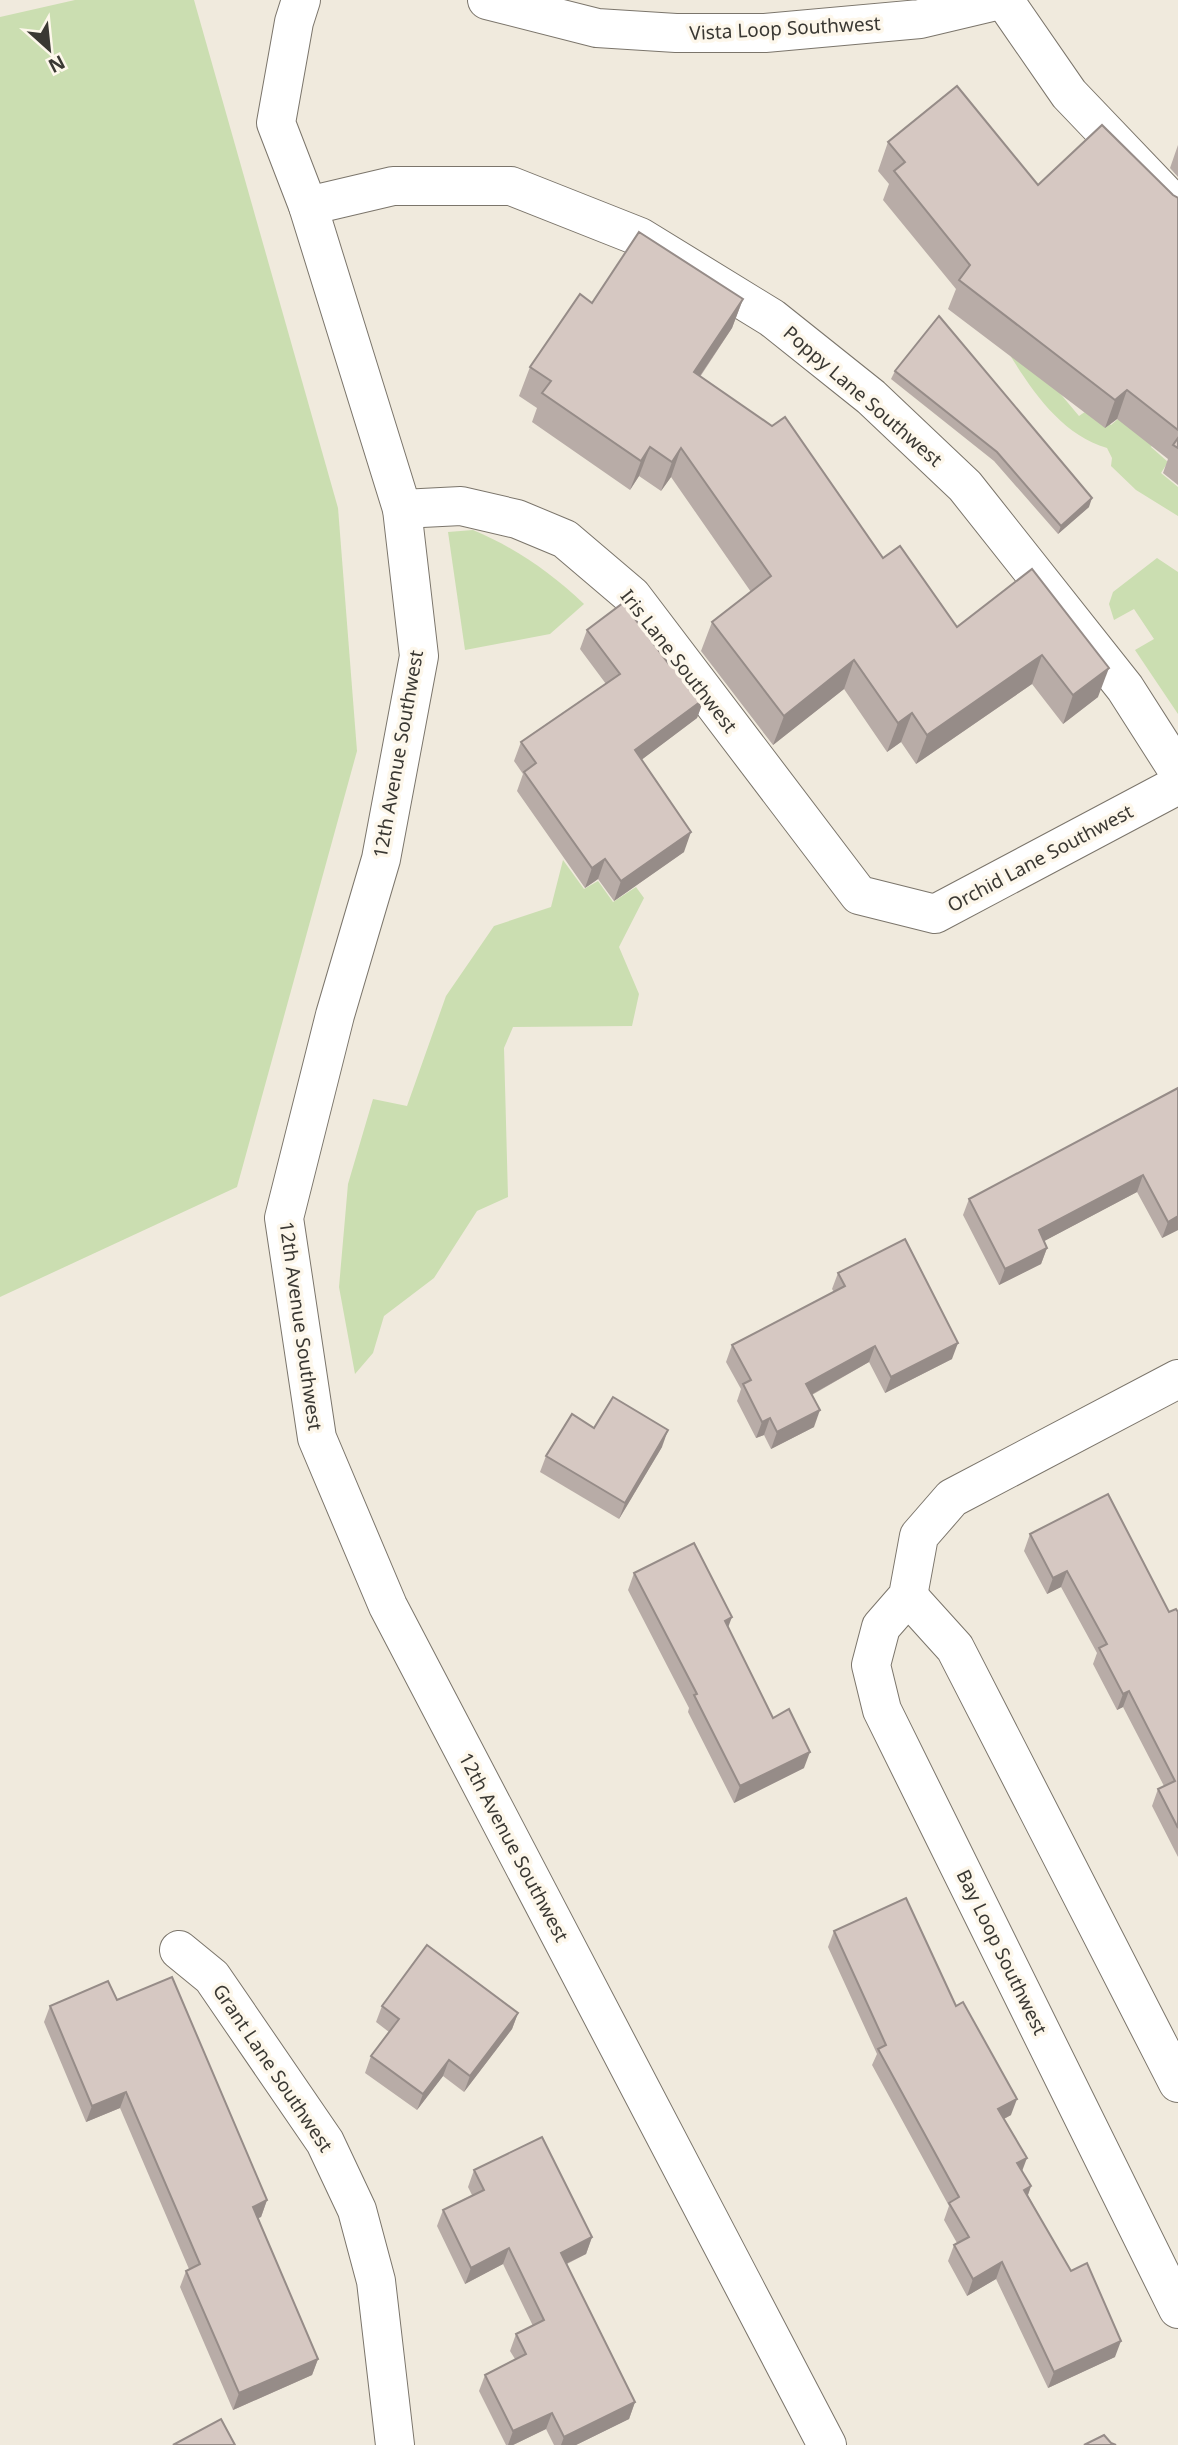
<svg xmlns="http://www.w3.org/2000/svg" width="1178" height="2445" font-family="'Noto Sans',sans-serif">
<style>
.green{fill:#cbdeb1}
.lines{fill:none;stroke-linecap:round;stroke-linejoin:round}
.street-casing{stroke:#7b756b;stroke-width:40}
.street{stroke:#fff;stroke-width:38}
.wall{fill:#b8aca7}
.shaded-wall{fill:#968c88}
.building{fill:#d6c8c2;stroke:#968c88;stroke-width:2}
.labels{text-anchor:middle;dominant-baseline:central;stroke-width:7;stroke-linejoin:round;paint-order:stroke}
.street-label{font-size:19px;fill:#3a3833;stroke:#fdf7eb}
</style>
<rect width="100%" height="100%" fill="#f0eadd"/>
<g class="green">
<path d="M 75,0 L 194,0 L 338,508 L 357,751 L 237,1187 L 0,1297 L 0,17 Z"/>
<path d="M 999,337 L 1053,385 L 1079,416 L 1092,407 L 1111,425 L 1178,368 L 1178,411 L 1151,447 L 1168,462 L 1161,473 L 1178,487 L 1178,516 L 1136,490 L 1111,466 L 1112,458 L 1107,448 C 1056,433 1025,380 999,337 Z"/>
<path d="M 473,530 C 516,548 550,572 584,604 L 550,634 L 465,650 L 448,532 Z"/>
<path d="M 1157,558 L 1178,572 L 1178,714 L 1135,650 L 1154,639 L 1134,609 L 1114,620 L 1109,604 L 1113,592 Z"/>
<path d="M 563,860 L 584,889 L 598,881 L 613,902 L 636,887 L 644,898 L 619,947 L 639,994 L 632,1026 L 513,1027 L 504,1048 L 508,1197 L 477,1211 L 434,1278 L 384,1316 L 373,1353 L 355,1374 L 339,1287 L 348,1184 L 373,1099 L 407,1106 L 446,996 L 494,926 L 551,907 Z"/>
</g>
<g class="lines">
<defs>
<g id="street">
<path d="M 301,0 L 294,22 L 276,123 L 308,206 L 402,509 L 419,656 L 381,859 L 335,1015 L 284,1218 L 317,1438 L 388,1606 L 827,2445"/>
<path d="M 487,0 L 597,28 L 676,33 L 765,33 L 920,19 L 1000,0"/>
<path d="M 1004,0 L 1069,94 L 1178,208"/>
<path d="M 308,206 L 393,186 L 511,186 L 640,237 L 772,318 L 871,397 L 965,486 L 1125,688 L 1178,771"/>
<path d="M 402,509 L 461,506 L 517,519 L 565,539 L 632,596 L 859,895 L 935,914 L 1178,785"/>
<path d="M 1178,1379 L 952,1498 L 919,1536 L 908,1596 L 881,1627 L 871,1665 L 882,1710 L 1178,2309"/>
<path d="M 908,1596 L 955,1648 L 1178,2083"/>
<path d="M 179,1950 L 212,1977 L 325,2142 L 357,2210 L 376,2281 L 395,2445"/>
</g>
</defs>
<use href="#street" class="street-casing"/>
<use href="#street" class="street"/>
</g>
<g class="wall">
<path d="M 888,142 L 1038,185 L 1173,195 L 1178,198 L 1178,485 L 1163,473 L 1168,459 L 1117,419 L 1105,428 L 948,309 L 956,289 L 883,200 L 889,184 L 878,171 Z"/>
<path d="M 1178,145 L 1178,177 L 1170,168 Z"/>
<path d="M 743,299 L 732,328 L 700,377 L 883,558 L 957,627 L 1032,569 L 1098,697 L 1063,724 L 1032,684 L 916,764 L 901,742 L 887,752 L 844,689 L 773,745 L 701,651 L 712,622 L 751,592 L 671,477 L 661,491 L 639,476 L 630,490 L 532,422 L 537,408 L 519,396 L 530,367 L 592,303 Z"/>
<path d="M 895,371 L 1089,507 L 1058,534 L 994,461 L 891,379 Z"/>
<path d="M 587,630 L 668,663 L 704,699 L 697,718 L 641,760 L 684,852 L 614,901 L 598,879 L 585,888 L 517,791 L 523,774 L 514,761 L 521,742 L 606,684 L 580,649 Z"/>
<path d="M 1178,1088 L 1178,1230 L 1162,1238 L 1137,1192 L 1044,1241 L 1047,1248 L 1041,1264 L 999,1285 L 963,1215 L 969,1199 Z"/>
<path d="M 838,1273 L 952,1359 L 885,1393 L 869,1362 L 812,1395 L 814,1427 L 771,1449 L 764,1435 L 756,1438 L 737,1401 L 741,1389 L 726,1362 L 732,1345 L 834,1292 L 832,1289 Z"/>
<path d="M 594,1428 L 662,1447 L 619,1519 L 540,1472 L 546,1456 Z"/>
<path d="M 1030,1534 L 1169,1612 L 1178,1612 L 1178,1857 L 1152,1806 L 1158,1789 L 1164,1786 L 1123,1707 L 1117,1710 L 1093,1664 L 1097,1653 L 1061,1587 L 1047,1594 L 1024,1551 Z"/>
<path d="M 634,1573 L 728,1628 L 773,1718 L 804,1768 L 734,1803 L 688,1712 L 689,1708 L 628,1590 Z"/>
<path d="M 834,1931 L 956,2006 L 1011,2115 L 1004,2119 L 1022,2171 L 1031,2186 L 1028,2195 L 1115,2357 L 1048,2388 L 996,2279 L 967,2296 L 948,2261 L 954,2245 L 957,2243 L 944,2220 L 949,2206 L 872,2065 L 877,2054 L 828,1947 Z"/>
<path d="M 117,2000 L 267,2200 L 261,2217 L 258,2218 L 318,2359 L 312,2375 L 233,2410 L 180,2287 L 186,2271 L 189,2269 L 120,2108 L 86,2122 L 44,2022 L 50,2006 Z"/>
<path d="M 382,2006 L 518,2013 L 512,2029 L 464,2092 L 443,2076 L 417,2110 L 365,2073 L 371,2056 L 389,2032 L 376,2022 Z"/>
<path d="M 474,2170 L 592,2237 L 586,2254 L 567,2264 L 635,2402 L 629,2419 L 576,2445 L 554,2445 L 546,2429 L 513,2445 L 506,2445 L 479,2391 L 485,2375 L 515,2359 L 510,2351 L 516,2334 L 533,2326 L 503,2264 L 465,2284 L 437,2226 L 443,2210 L 472,2195 L 468,2187 Z"/>
</g>
<g class="shaded-wall">
<path d="M 743,299 L 732,328 L 683,401 L 694,372 Z"/>
<path d="M 1127,390 L 1117,419 L 1105,428 L 1115,400 Z"/>
<path d="M 650,447 L 639,476 L 630,490 L 641,461 Z"/>
<path d="M 681,448 L 671,477 L 661,491 L 672,462 Z"/>
<path d="M 1092,498 L 1089,507 L 1058,534 L 1061,526 Z"/>
<path d="M 1042,655 L 1032,684 L 916,764 L 927,735 Z"/>
<path d="M 854,660 L 844,689 L 773,745 L 784,716 Z"/>
<path d="M 1109,668 L 1098,697 L 1063,724 L 1073,695 Z"/>
<path d="M 704,699 L 697,718 L 628,770 L 635,750 Z"/>
<path d="M 912,713 L 901,742 L 887,752 L 898,723 Z"/>
<path d="M 691,832 L 684,852 L 614,901 L 621,881 Z"/>
<path d="M 605,859 L 598,879 L 585,888 L 592,868 Z"/>
<path d="M 1143,1175 L 1137,1192 L 1033,1247 L 1039,1230 Z"/>
<path d="M 1178,1216 L 1178,1230 L 1162,1238 L 1168,1222 Z"/>
<path d="M 1047,1248 L 1041,1264 L 999,1285 L 1005,1269 Z"/>
<path d="M 958,1343 L 952,1359 L 885,1393 L 891,1377 Z"/>
<path d="M 875,1346 L 869,1362 L 800,1401 L 806,1384 Z"/>
<path d="M 820,1410 L 814,1427 L 771,1449 L 777,1432 Z"/>
<path d="M 770,1418 L 764,1435 L 756,1438 L 762,1422 Z"/>
<path d="M 668,1430 L 662,1447 L 619,1519 L 625,1503 Z"/>
<path d="M 1067,1571 L 1061,1587 L 1047,1594 L 1053,1578 Z"/>
<path d="M 732,1617 L 726,1633 L 725,1621 Z"/>
<path d="M 1129,1691 L 1123,1707 L 1117,1710 L 1123,1694 Z"/>
<path d="M 810,1752 L 804,1768 L 734,1803 L 740,1786 Z"/>
<path d="M 518,2013 L 512,2029 L 464,2092 L 470,2076 Z"/>
<path d="M 449,2060 L 443,2076 L 417,2110 L 423,2094 Z"/>
<path d="M 126,2092 L 120,2108 L 86,2122 L 92,2106 Z"/>
<path d="M 1017,2099 L 1011,2115 L 992,2125 L 998,2109 Z"/>
<path d="M 1027,2158 L 1021,2174 L 1017,2163 Z"/>
<path d="M 1031,2186 L 1025,2203 L 1024,2190 Z"/>
<path d="M 267,2200 L 261,2217 L 247,2223 L 253,2207 Z"/>
<path d="M 592,2237 L 586,2254 L 555,2269 L 561,2253 Z"/>
<path d="M 509,2248 L 503,2264 L 465,2284 L 471,2268 Z"/>
<path d="M 1002,2262 L 996,2279 L 967,2296 L 973,2279 Z"/>
<path d="M 1121,2341 L 1115,2357 L 1048,2388 L 1054,2372 Z"/>
<path d="M 318,2359 L 312,2375 L 233,2410 L 239,2393 Z"/>
<path d="M 635,2402 L 629,2419 L 576,2445 L 561,2445 L 564,2437 Z"/>
<path d="M 552,2413 L 546,2429 L 513,2445 L 508,2445 L 513,2431 Z"/>
</g>
<g class="building">
<path d="M 957,86 L 1038,185 L 1102,125 L 1173,195 L 1178,198 L 1178,430 L 1127,390 L 1115,400 L 959,280 L 970,265 L 894,171 L 905,162 L 888,142 Z"/>
<path d="M 639,232 L 743,299 L 694,372 L 772,426 L 785,417 L 883,558 L 900,546 L 957,627 L 1032,569 L 1109,668 L 1073,695 L 1042,655 L 927,735 L 912,713 L 898,723 L 854,660 L 784,716 L 712,622 L 771,576 L 681,448 L 672,462 L 650,447 L 641,461 L 542,393 L 551,381 L 530,367 L 580,294 L 592,303 Z"/>
<path d="M 939,316 L 1092,498 L 1061,526 L 997,452 L 895,371 Z"/>
<path d="M 1178,438 L 1178,448 L 1173,445 Z"/>
<path d="M 623,603 L 668,663 L 673,658 L 704,699 L 635,750 L 691,832 L 621,881 L 605,859 L 592,868 L 524,772 L 536,763 L 521,742 L 620,674 L 587,630 Z"/>
<path d="M 1178,1088 L 1178,1216 L 1168,1222 L 1143,1175 L 1039,1230 L 1047,1248 L 1005,1269 L 969,1199 Z"/>
<path d="M 905,1239 L 958,1343 L 891,1377 L 875,1346 L 806,1384 L 820,1410 L 777,1432 L 770,1418 L 762,1422 L 743,1384 L 751,1380 L 732,1345 L 845,1286 L 838,1273 Z"/>
<path d="M 613,1397 L 668,1430 L 625,1503 L 546,1456 L 572,1414 L 594,1428 Z"/>
<path d="M 1108,1494 L 1169,1612 L 1176,1609 L 1178,1612 L 1178,1828 L 1158,1789 L 1175,1781 L 1129,1691 L 1123,1694 L 1099,1648 L 1107,1644 L 1067,1571 L 1053,1578 L 1030,1534 Z"/>
<path d="M 694,1543 L 732,1617 L 725,1621 L 773,1718 L 789,1709 L 810,1752 L 740,1786 L 694,1695 L 697,1694 L 634,1573 Z"/>
<path d="M 906,1898 L 956,2006 L 963,2002 L 1017,2099 L 998,2109 L 1027,2158 L 1017,2163 L 1031,2186 L 1024,2190 L 1071,2271 L 1087,2263 L 1121,2341 L 1054,2372 L 1002,2262 L 973,2279 L 954,2245 L 969,2237 L 949,2203 L 959,2197 L 878,2049 L 886,2045 L 834,1931 Z"/>
<path d="M 427,1945 L 518,2013 L 470,2076 L 449,2060 L 423,2094 L 371,2056 L 399,2019 L 382,2006 Z"/>
<path d="M 172,1977 L 267,2200 L 253,2207 L 318,2359 L 239,2393 L 186,2271 L 200,2264 L 126,2092 L 92,2106 L 50,2006 L 108,1981 L 117,2000 Z"/>
<path d="M 542,2137 L 592,2237 L 561,2253 L 635,2402 L 564,2437 L 552,2413 L 513,2431 L 485,2375 L 526,2354 L 516,2334 L 544,2320 L 509,2248 L 471,2268 L 443,2210 L 484,2190 L 474,2170 Z"/>
<path d="M 221,2419 L 235,2445 L 173,2445 Z"/>
<path d="M 1104,2435 L 1111,2443 L 1116,2445 L 1084,2445 Z"/>
</g>
<g class="labels">
<g class="street-label">
<text transform="translate(785 28) rotate(-3)">Vista Loop Southwest</text>
<text transform="translate(863 396) rotate(41)">Poppy Lane Southwest</text>
<text transform="translate(679 661) rotate(52)">Iris Lane Southwest</text>
<text transform="translate(398 754) rotate(-80)">12th Avenue Southwest</text>
<text transform="translate(1040 858) rotate(-28)">Orchid Lane Southwest</text>
<text transform="translate(301 1326) rotate(82)">12th Avenue Southwest</text>
<text transform="translate(514 1847) rotate(62)">12th Avenue Southwest</text>
<text transform="translate(1002 1952) rotate(64)">Bay Loop Southwest</text>
<text transform="translate(273 2068) rotate(56)">Grant Lane Southwest</text>
</g>
</g>
<g transform="translate(49 49) rotate(153)" stroke="#fdf7eb" stroke-width="5" paint-order="stroke">
<path d="M0-5L12 26L0 18L-12 26Z" fill="#3a3833"/>
<text y="-10" font-size="19" font-weight="bold" text-anchor="middle" fill="#3a3833">N</text>
</g>
</svg>
